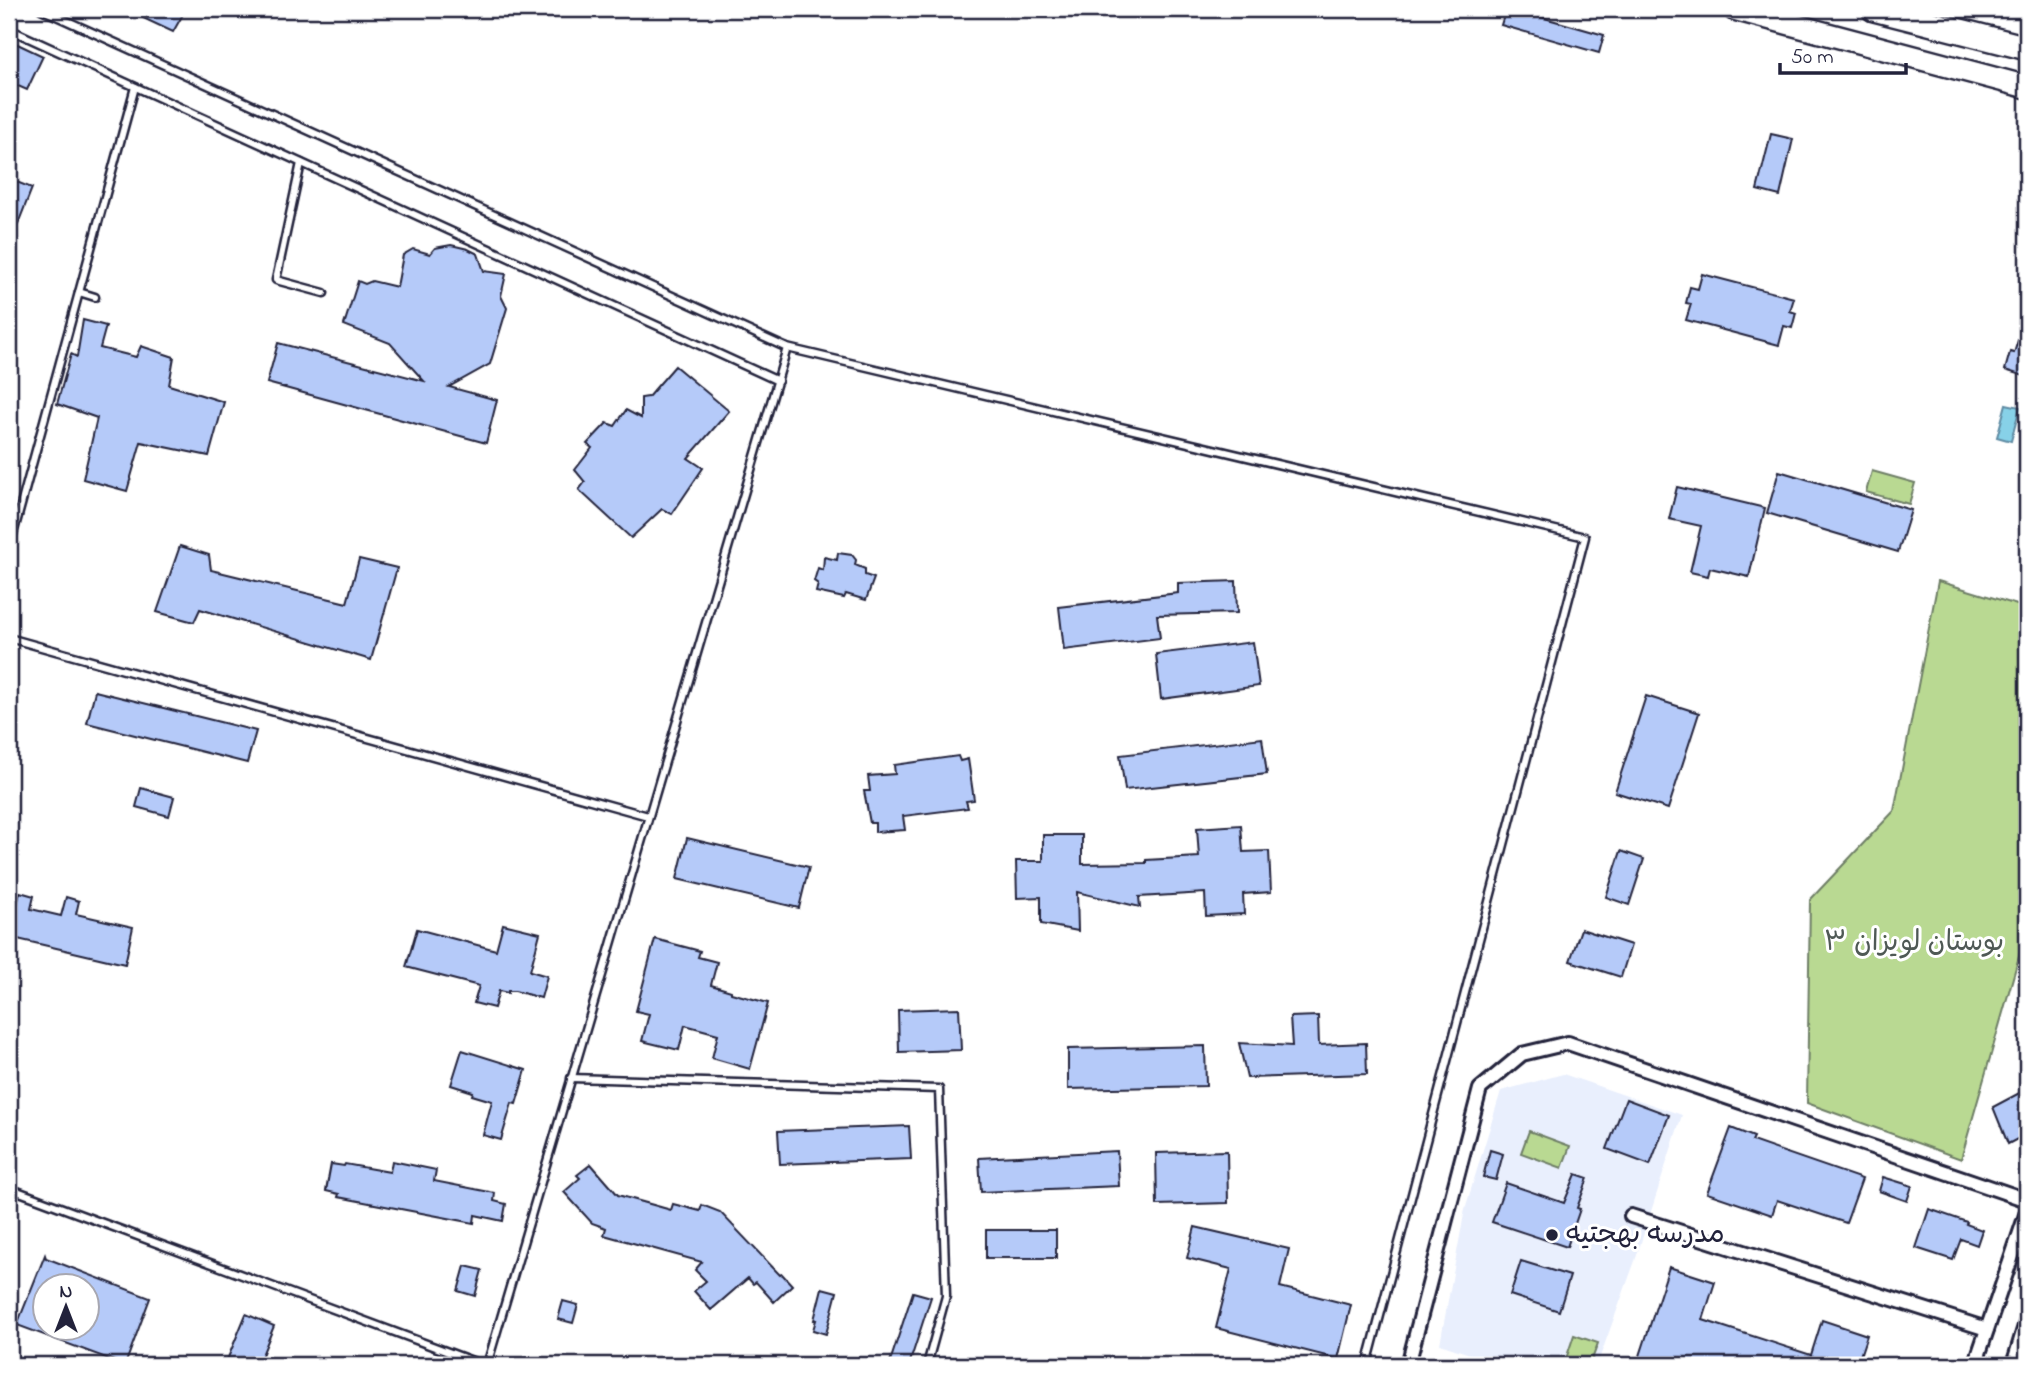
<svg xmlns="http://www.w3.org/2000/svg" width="2036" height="1374" font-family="'Indie Flower','Playpen Sans Arabic',sans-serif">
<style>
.built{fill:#e9effd}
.green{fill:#b9d992;stroke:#6e7e66;stroke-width:2}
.water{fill:#87d1e8;stroke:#5f8ba3;stroke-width:2}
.building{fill:#b5caf9;stroke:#22223b;stroke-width:2;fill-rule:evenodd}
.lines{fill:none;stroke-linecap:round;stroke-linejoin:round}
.lane-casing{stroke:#22223b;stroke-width:11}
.street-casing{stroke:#22223b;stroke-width:18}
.primary-casing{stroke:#22223b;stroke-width:26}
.highway-casing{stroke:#22223b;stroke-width:28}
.lane{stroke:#fff;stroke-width:6}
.street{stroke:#fff;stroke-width:12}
.primary{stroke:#fff;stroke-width:21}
.highway{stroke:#fff;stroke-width:23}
.poi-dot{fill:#22223b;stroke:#fff;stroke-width:2.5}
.labels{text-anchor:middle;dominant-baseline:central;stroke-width:6;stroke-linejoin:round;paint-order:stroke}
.park-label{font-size:28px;fill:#4f5955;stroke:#fff}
.poi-label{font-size:28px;fill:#22223b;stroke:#fff;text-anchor:start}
</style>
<rect width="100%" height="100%" fill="#fff"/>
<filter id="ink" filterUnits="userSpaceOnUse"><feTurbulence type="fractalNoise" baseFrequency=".0143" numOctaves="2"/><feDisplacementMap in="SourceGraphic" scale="14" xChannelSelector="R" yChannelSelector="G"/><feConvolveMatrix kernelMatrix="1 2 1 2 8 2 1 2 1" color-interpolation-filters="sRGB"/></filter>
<g filter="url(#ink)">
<path class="built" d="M 1563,1074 L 1682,1115 L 1635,1261 L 1597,1365 L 1502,1365 L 1440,1344 L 1465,1209 L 1501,1091 Z"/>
<g class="green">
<path d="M 1872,471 L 1915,483 L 1909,504 L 1866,492 Z"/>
<path d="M 1938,581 L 2027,608 L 2027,946 L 2022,946 L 1961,1159 L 1807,1103 L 1810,900 L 1894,811 Z"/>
<path d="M 1529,1131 L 1570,1146 L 1562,1168 L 1521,1153 Z"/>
<path d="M 1574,1335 L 1598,1343 L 1590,1365 L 1564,1365 Z"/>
</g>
<path class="water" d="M 2006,404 L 2020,407 L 2011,441 L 1997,437 Z"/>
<g class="building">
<path d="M 124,9 L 186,9 L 173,32 Z"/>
<path d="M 1506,9 L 1513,9 L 1604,35 L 1599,53 L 1501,25 Z"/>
<path d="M 9,40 L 43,56 L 27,90 L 9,82 Z"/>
<path d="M 1771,134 L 1793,139 L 1780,196 L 1757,190 Z"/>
<path d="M 9,179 L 32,188 L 10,244 L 9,244 Z"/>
<path d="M 451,245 L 468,249 L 478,254 L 484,271 L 506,274 L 501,296 L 507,308 L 490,364 L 449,387 L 497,400 L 486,443 L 267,383 L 278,343 L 424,381 L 390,343 L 344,325 L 358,281 L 365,284 L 372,281 L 397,287 L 403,255 L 413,249 L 430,254 L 435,248 Z"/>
<path d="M 1702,274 L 1794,298 L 1790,311 L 1796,313 L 1792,328 L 1784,326 L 1779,345 L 1686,320 L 1691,304 L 1686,303 L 1690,287 L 1698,289 Z"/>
<path d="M 83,320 L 106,326 L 100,348 L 136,357 L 141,346 L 174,357 L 169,385 L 224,402 L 209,456 L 141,442 L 127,491 L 83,479 L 97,418 L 57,404 L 71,354 L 77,357 Z"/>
<path d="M 2024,321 L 2027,321 L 2027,377 L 2005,370 L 2010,352 L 2014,353 Z"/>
<path d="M 675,366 L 729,411 L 688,458 L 703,468 L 672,514 L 662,509 L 631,538 L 579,490 L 585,482 L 575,470 L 592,448 L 587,444 L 607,423 L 615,426 L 626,410 L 641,418 L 641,398 L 648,397 Z"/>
<path d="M 1779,471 L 1911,510 L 1898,552 L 1767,513 Z"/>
<path d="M 1677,487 L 1765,508 L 1749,577 L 1710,568 L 1708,576 L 1690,572 L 1701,526 L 1669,519 Z"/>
<path d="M 180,546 L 209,555 L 211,570 L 347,603 L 359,559 L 397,568 L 371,660 L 200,609 L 194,622 L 157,612 Z"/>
<path d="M 838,553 L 852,555 L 856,560 L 855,565 L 865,569 L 865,575 L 874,578 L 866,600 L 846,594 L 844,598 L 816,592 L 818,584 L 814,581 L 818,568 L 823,570 L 824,557 L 837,560 Z"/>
<path d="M 1236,581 L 1237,613 L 1157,615 L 1160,638 L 1064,650 L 1059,607 L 1178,593 L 1178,583 Z"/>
<path d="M 1253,642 L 1259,686 L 1161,699 L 1156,654 Z"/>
<path d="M 95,691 L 256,731 L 247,763 L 87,723 Z"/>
<path d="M 1646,696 L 1699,713 L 1668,809 L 1615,792 Z"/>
<path d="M 1262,738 L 1267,774 L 1125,790 L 1120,755 Z"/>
<path d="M 958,756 L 960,761 L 968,759 L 974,800 L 966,801 L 968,808 L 903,816 L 905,830 L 875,832 L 875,823 L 870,823 L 864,791 L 870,791 L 868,776 L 895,774 L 894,765 Z"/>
<path d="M 141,788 L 174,797 L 169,816 L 136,807 Z"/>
<path d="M 1241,825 L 1243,852 L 1269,851 L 1271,892 L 1243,894 L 1244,914 L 1206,916 L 1205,893 L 1139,897 L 1140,907 L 1077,892 L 1078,931 L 1041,924 L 1041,897 L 1017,898 L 1016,861 L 1043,861 L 1043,835 L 1082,835 L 1082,864 L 1146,863 L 1146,860 L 1199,857 L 1197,828 Z"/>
<path d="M 687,838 L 809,867 L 799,908 L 677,879 Z"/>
<path d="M 1621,851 L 1644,859 L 1629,905 L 1606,897 Z"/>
<path d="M 20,892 L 34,896 L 31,909 L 61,916 L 66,897 L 79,901 L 76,914 L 133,927 L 125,964 L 9,937 L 9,903 L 17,905 Z"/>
<path d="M 503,924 L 540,933 L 530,971 L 547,976 L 541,998 L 515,991 L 508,991 L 508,993 L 499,991 L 494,1008 L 474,1003 L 479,986 L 406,967 L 417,929 L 496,950 Z"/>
<path d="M 1581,929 L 1631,945 L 1621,977 L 1570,961 Z"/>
<path d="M 655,939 L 700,951 L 698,957 L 717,962 L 711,985 L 731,991 L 731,993 L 768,1003 L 750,1069 L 712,1058 L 718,1034 L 685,1025 L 679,1050 L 642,1041 L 649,1014 L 636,1011 Z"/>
<path d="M 959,1008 L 961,1050 L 899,1052 L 898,1010 Z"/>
<path d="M 1318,1016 L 1319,1045 L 1366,1043 L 1367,1074 L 1247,1078 L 1239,1043 L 1292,1046 L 1290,1017 Z"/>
<path d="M 1205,1046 L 1206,1086 L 1068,1089 L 1068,1049 Z"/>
<path d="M 462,1050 L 526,1070 L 516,1104 L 512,1103 L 501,1140 L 483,1135 L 492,1101 L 472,1095 L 473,1092 L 451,1085 Z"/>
<path d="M 2027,1089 L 2027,1134 L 2008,1144 L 1993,1107 Z"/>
<path d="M 1626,1099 L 1669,1115 L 1650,1165 L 1607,1149 Z"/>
<path d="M 909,1126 L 911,1159 L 780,1164 L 778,1131 Z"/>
<path d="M 1731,1128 L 1754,1137 L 1752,1141 L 1862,1179 L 1846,1223 L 1777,1200 L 1772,1215 L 1707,1193 Z"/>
<path d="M 1490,1150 L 1503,1154 L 1496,1180 L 1483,1177 Z"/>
<path d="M 1117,1151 L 1119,1186 L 981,1192 L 979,1158 Z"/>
<path d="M 1227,1151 L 1228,1203 L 1157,1205 L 1156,1153 Z"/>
<path d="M 392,1161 L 436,1170 L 434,1181 L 495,1193 L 494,1201 L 506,1204 L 503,1221 L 475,1215 L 474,1223 L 338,1197 L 339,1194 L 326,1191 L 331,1164 L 344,1166 L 345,1164 L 390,1172 Z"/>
<path d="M 591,1164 L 618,1195 L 671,1210 L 673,1204 L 700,1211 L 702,1205 L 720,1212 L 780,1275 L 782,1274 L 792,1285 L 774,1302 L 756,1282 L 753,1284 L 748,1278 L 711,1310 L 694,1291 L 706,1281 L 695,1270 L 702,1262 L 604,1235 L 606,1228 L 592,1223 L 564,1192 L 580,1178 L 577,1175 Z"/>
<path d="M 1576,1174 L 1588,1178 L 1577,1208 L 1580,1209 L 1567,1247 L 1492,1222 L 1506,1183 L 1564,1203 Z"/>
<path d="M 1883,1177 L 1912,1186 L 1907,1201 L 1879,1191 Z"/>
<path d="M 1929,1209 L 1967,1222 L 1966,1224 L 1982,1230 L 1977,1245 L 1961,1239 L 1953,1260 L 1916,1248 Z"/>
<path d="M 1195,1227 L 1289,1249 L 1280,1287 L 1351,1305 L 1338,1359 L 1216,1328 L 1231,1269 L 1187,1258 Z"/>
<rect x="986" y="1230" width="70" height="28"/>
<path d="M 45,1255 L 46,1258 L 150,1298 L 125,1365 L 17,1325 ZM 46,1286 L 88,1286 L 88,1328 L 46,1328 Z"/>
<path d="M 1521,1261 L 1570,1276 L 1559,1311 L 1510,1295 Z"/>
<path d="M 465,1266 L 482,1270 L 475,1296 L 458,1291 Z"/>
<path d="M 1669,1267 L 1715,1282 L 1703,1320 L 1811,1355 L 1822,1320 L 1867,1335 L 1857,1365 L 1649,1365 L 1638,1362 Z"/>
<path d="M 822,1288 L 837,1292 L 826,1334 L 813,1330 L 816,1320 L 814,1320 Z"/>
<path d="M 913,1292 L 931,1297 L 909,1365 L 889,1365 Z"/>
<path d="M 563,1301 L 578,1305 L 573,1323 L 558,1319 Z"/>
<path d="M 246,1314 L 274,1326 L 258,1365 L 225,1365 Z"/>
</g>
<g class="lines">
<defs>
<g id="lane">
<path d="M 41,9 L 787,348 L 1585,537 L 1367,1365"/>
<path d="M 9,29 L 778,381"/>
<path d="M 301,163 L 276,280 L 324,293"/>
<path d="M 79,292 L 95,297"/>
<path d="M 9,549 L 135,87"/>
<path d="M 9,638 L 648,816"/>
<path d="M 571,1078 L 939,1089 L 946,1296 L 927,1365"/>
<path d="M 9,1188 L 483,1365"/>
<path d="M 487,1365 L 787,348"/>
</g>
<g id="street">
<path d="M 1631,1216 L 1987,1329"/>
<path d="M 1408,1365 L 1480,1089 L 1522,1054 L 1568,1043 L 2027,1200"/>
<path d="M 1975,1365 L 2027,1212"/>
<path d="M 2013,1365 L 2027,1319"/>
</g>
<path id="primary" d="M 1734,9 L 2027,87"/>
<path id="highway" d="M 1874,9 L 2027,48"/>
</defs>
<use href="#lane" class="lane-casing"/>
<use href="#street" class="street-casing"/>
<use href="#primary" class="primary-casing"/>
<use href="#highway" class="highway-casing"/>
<use href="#lane" class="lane"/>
<use href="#street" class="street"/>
<use href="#primary" class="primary"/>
<use href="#highway" class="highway"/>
</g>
</g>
<circle class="poi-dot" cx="1552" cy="1235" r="7"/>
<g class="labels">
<g class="park-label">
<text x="1914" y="943">بوستان لویزان ۳</text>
</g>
<g class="poi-label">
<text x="1566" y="1235">مدرسه بهجتیه</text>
</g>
</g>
<rect width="2036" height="1374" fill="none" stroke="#fff" stroke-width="35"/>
<rect x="18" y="18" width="2001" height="1339" fill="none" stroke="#22223b" stroke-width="2.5" filter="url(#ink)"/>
<g transform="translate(66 1307)"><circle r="33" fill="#ffffff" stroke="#a7a7b1" stroke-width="2"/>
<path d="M0-5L12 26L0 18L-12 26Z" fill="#22223b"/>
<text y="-10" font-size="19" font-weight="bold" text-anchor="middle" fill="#22223b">N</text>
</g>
<path d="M1780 63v10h126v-10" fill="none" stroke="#22223b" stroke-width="3.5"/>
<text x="1791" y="63" font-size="21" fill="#22223b" stroke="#ffffff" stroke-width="5" paint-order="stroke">50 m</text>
</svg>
